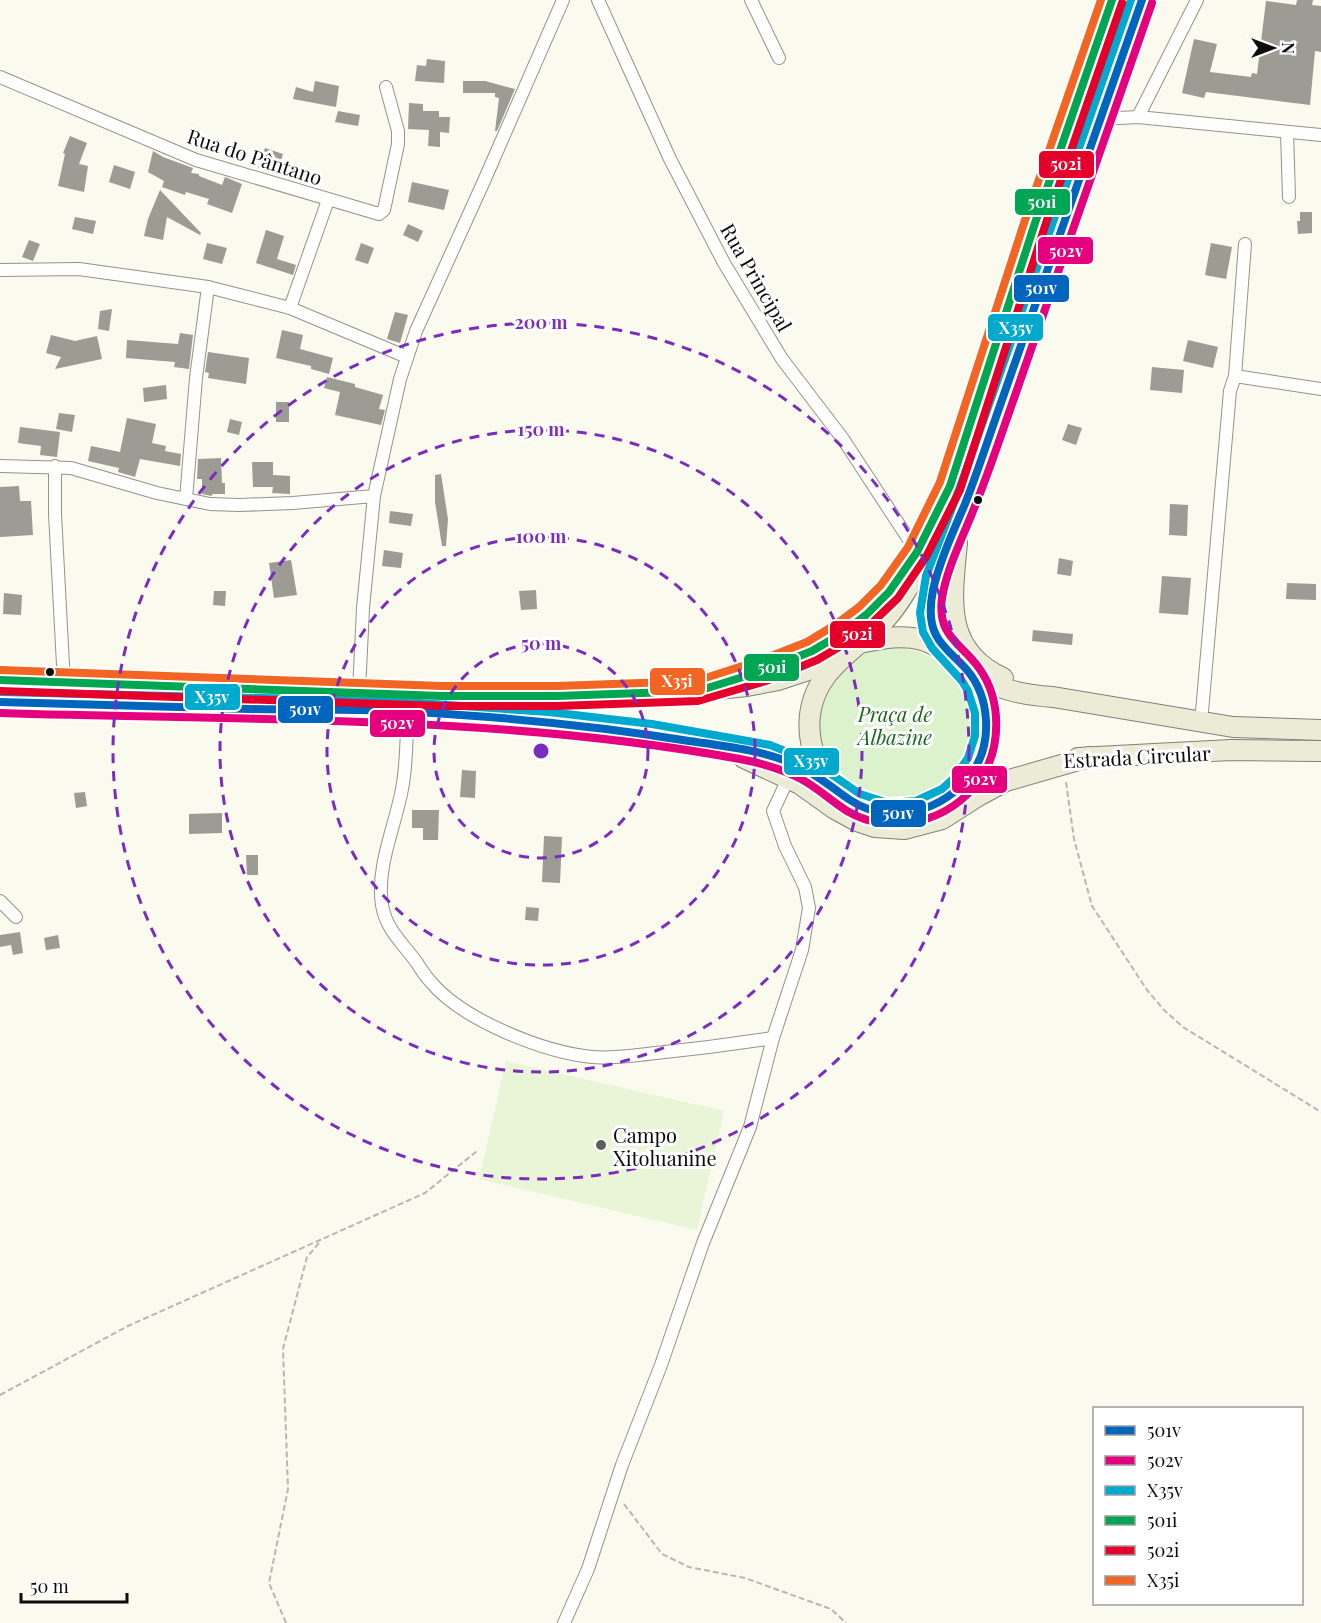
<svg xmlns="http://www.w3.org/2000/svg" width="1321" height="1623" font-family="'Playfair Display',serif">
<style>
.green{fill:#dcf2cc}
.pitch{fill:#e8f6d7}
.building{fill:#9c9b94}
.lines{fill:none;stroke-linecap:round;stroke-linejoin:round}
.street-casing{stroke:#93938d;stroke-width:14}
.primary-casing{stroke:#80807a;stroke-width:22}
.path{stroke:#b7b7b5;stroke-width:2;stroke-dasharray:6 3;stroke-linecap:butt}
.street{stroke:#fefefc;stroke-width:12}
.primary{stroke:#ecebd6;stroke-width:20}
.bus-1-casing{stroke:#fff;stroke-width:12}
.bus-2-casing{stroke:#fff;stroke-width:12}
.bus-3-casing{stroke:#fff;stroke-width:12}
.bus-4-casing{stroke:#fff;stroke-width:12}
.bus-5-casing{stroke:#fff;stroke-width:12}
.bus-6-casing{stroke:#fff;stroke-width:12}
.bus-1{stroke:#0065bd;stroke-width:8}
.bus-2{stroke:#e5007d;stroke-width:8}
.bus-3{stroke:#00a9ce;stroke-width:8}
.bus-4{stroke:#00a651;stroke-width:8}
.bus-5{stroke:#e4002b;stroke-width:8}
.bus-6{stroke:#f26522;stroke-width:8}
.ring{fill:none;stroke:#7b2cbf;stroke-width:3;stroke-dasharray:10 8}
.bus-dot{fill:#0b0b0b;stroke:#fff;stroke-width:2}
.poi-dot{fill:#5f5f5a;stroke:#fff;stroke-width:2}
.labels{text-anchor:middle;dominant-baseline:central;stroke-width:6;stroke-linejoin:round;paint-order:stroke}
.street-label{font-size:20px;fill:#0b0b0b;stroke:#fff}
.park-label{font-size:20px;font-style:italic;fill:#1a6619;stroke:#fff}
.poi-label{font-size:20px;fill:#0b0b0b;stroke:#fff;text-anchor:start}
.centre{fill:#7b2cbf;stroke:#fff;stroke-width:3}
.ring-label{font-size:18px;text-anchor:middle;font-weight:bold;fill:#7b2cbf;stroke:#fff;stroke-width:6;stroke-linejoin:round;paint-order:stroke}
.line-badge{stroke:#fff;stroke-width:2}
.badge-label{font-size:16px;text-anchor:middle;font-weight:bold;fill:#fff}
</style>
<rect width="100%" height="100%" fill="#fafaee"/>
<circle class="green" cx="895" cy="724" r="76"/>
<path class="pitch" d="M 506,1061 L 724,1111 L 697,1230 L 479,1179 Z"/>
<g class="building">
<path d="M 1297,0 L 1313,0 L 1312,5 L 1321,6 L 1321,52 L 1315,51 L 1310,105 L 1206,92 L 1204,98 L 1182,93 L 1194,39 L 1217,44 L 1210,72 L 1251,77 L 1252,73 L 1257,74 L 1266,1 L 1296,5 Z"/>
<path d="M 427,59 L 445,61 L 444,83 L 415,81 L 417,65 L 426,66 Z"/>
<path d="M 315,81 L 339,86 L 336,107 L 293,99 L 296,87 L 313,92 Z"/>
<path d="M 463,81 L 485,81 L 515,89 L 497,131 L 495,131 L 499,98 L 495,97 L 495,93 L 463,93 Z"/>
<path d="M 409,103 L 423,104 L 423,111 L 439,111 L 439,117 L 450,117 L 449,133 L 440,132 L 440,147 L 428,146 L 429,130 L 408,129 Z"/>
<path d="M 338,111 L 360,115 L 358,126 L 335,122 Z"/>
<path d="M 70,136 L 87,143 L 79,164 L 88,166 L 84,192 L 58,186 L 65,154 L 63,153 Z"/>
<path d="M 265,148 L 283,154 L 277,174 L 258,168 Z"/>
<path d="M 153,151 L 163,157 L 193,168 L 191,173 L 199,174 L 199,176 L 222,185 L 225,177 L 242,184 L 232,213 L 207,204 L 209,199 L 186,192 L 185,195 L 162,187 L 164,181 L 148,172 Z"/>
<path d="M 114,165 L 135,172 L 130,189 L 109,182 Z"/>
<path d="M 412,182 L 449,190 L 444,210 L 408,202 Z"/>
<path d="M 160,190 L 201,233 L 200,235 L 167,217 L 163,240 L 144,236 L 148,219 Z"/>
<path d="M 1300,212 L 1312,212 L 1312,233 L 1298,234 L 1297,221 L 1300,221 Z"/>
<path d="M 75,217 L 96,221 L 93,234 L 72,229 Z"/>
<path d="M 408,224 L 423,231 L 418,242 L 403,235 Z"/>
<path d="M 266,230 L 284,236 L 277,259 L 296,265 L 293,275 L 256,263 Z"/>
<path d="M 29,240 L 40,244 L 33,261 L 22,257 Z"/>
<path d="M 207,243 L 227,248 L 222,264 L 203,259 Z"/>
<path d="M 361,243 L 374,248 L 368,264 L 355,260 Z"/>
<path d="M 1211,243 L 1232,247 L 1226,279 L 1205,275 Z"/>
<path d="M 112,309 L 109,331 L 98,329 L 100,311 Z"/>
<path d="M 395,312 L 408,315 L 400,343 L 387,339 Z"/>
<path d="M 282,330 L 303,335 L 300,349 L 333,358 L 329,374 L 311,369 L 311,366 L 276,358 Z"/>
<path d="M 180,333 L 193,335 L 189,369 L 174,367 L 175,362 L 126,358 L 127,340 L 178,344 Z"/>
<path d="M 51,335 L 75,341 L 97,336 L 102,359 L 55,369 L 61,357 L 46,353 Z"/>
<path d="M 1188,340 L 1218,347 L 1213,368 L 1183,361 Z"/>
<path d="M 208,352 L 249,358 L 246,384 L 208,378 L 209,373 L 205,372 Z"/>
<path d="M 1152,367 L 1184,370 L 1182,393 L 1150,390 Z"/>
<path d="M 327,377 L 355,384 L 355,387 L 383,395 L 379,409 L 385,410 L 381,425 L 335,415 L 340,392 L 324,388 Z"/>
<path d="M 166,385 L 167,399 L 144,402 L 143,388 Z"/>
<rect x="276" y="402" width="13" height="20"/>
<path d="M 59,413 L 75,415 L 72,432 L 56,429 Z"/>
<path d="M 127,418 L 156,424 L 152,443 L 166,446 L 165,451 L 181,454 L 180,466 L 140,459 L 135,477 L 118,472 L 119,468 L 88,461 L 91,446 L 120,452 Z"/>
<path d="M 230,419 L 242,422 L 239,435 L 227,432 Z"/>
<path d="M 1068,424 L 1082,428 L 1076,445 L 1062,440 Z"/>
<path d="M 20,427 L 60,432 L 57,457 L 40,455 L 41,446 L 18,443 Z"/>
<path d="M 221,458 L 222,483 L 225,483 L 225,494 L 212,494 L 212,496 L 202,494 L 202,479 L 197,479 L 198,459 Z"/>
<path d="M 252,462 L 273,462 L 273,475 L 290,476 L 290,494 L 272,493 L 273,487 L 253,487 Z"/>
<path d="M 441,474 L 448,519 L 446,546 L 442,546 L 435,502 L 435,475 Z"/>
<path d="M 19,486 L 20,501 L 31,501 L 33,535 L 0,537 L 0,487 Z"/>
<path d="M 1170,504 L 1188,505 L 1187,536 L 1169,535 Z"/>
<path d="M 390,511 L 413,514 L 411,526 L 389,523 Z"/>
<path d="M 384,550 L 403,553 L 401,568 L 382,566 Z"/>
<path d="M 1059,558 L 1073,561 L 1071,576 L 1057,574 Z"/>
<path d="M 291,560 L 297,595 L 274,598 L 269,563 Z"/>
<path d="M 1162,576 L 1191,578 L 1188,615 L 1159,613 Z"/>
<path d="M 1287,583 L 1316,584 L 1316,600 L 1286,599 Z"/>
<path d="M 536,590 L 537,609 L 521,610 L 519,591 Z"/>
<path d="M 214,591 L 226,591 L 225,606 L 213,605 Z"/>
<path d="M 4,593 L 22,595 L 21,615 L 3,614 Z"/>
<path d="M 1033,630 L 1073,634 L 1072,645 L 1032,641 Z"/>
<path d="M 462,770 L 476,771 L 475,798 L 460,797 Z"/>
<path d="M 85,792 L 87,806 L 76,808 L 74,793 Z"/>
<path d="M 412,810 L 439,810 L 438,840 L 423,840 L 423,828 L 412,828 Z"/>
<path d="M 222,813 L 222,833 L 189,834 L 189,814 Z"/>
<path d="M 544,836 L 562,837 L 560,883 L 542,882 Z"/>
<path d="M 246,855 L 258,855 L 258,875 L 247,875 Z"/>
<path d="M 526,907 L 539,908 L 538,921 L 525,920 Z"/>
<path d="M 20,932 L 23,953 L 13,955 L 11,945 L 0,947 L 0,935 Z"/>
<path d="M 58,935 L 60,948 L 46,950 L 44,938 Z"/>
</g>
<g class="lines">
<defs>
<g id="street">
<path d="M 598,0 L 670,159 L 724,263 L 782,359 L 843,439 L 917,552"/>
<path d="M 751,0 L 779,58"/>
<path d="M 0,77 L 196,160 L 379,214 L 384,210 L 398,144 L 398,131 L 386,87"/>
<path d="M 1138,117 L 1197,0"/>
<path d="M 1100,119 L 1138,117 L 1321,135"/>
<path d="M 1287,132 L 1289,197"/>
<path d="M 0,270 L 79,269 L 208,287 L 290,308 L 407,357"/>
<path d="M 290,308 L 328,200"/>
<path d="M 1235,376 L 1245,244"/>
<path d="M 0,466 L 71,468 L 157,493 L 210,504 L 239,505 L 293,503 L 374,496"/>
<path d="M 55,466 L 55,514 L 64,684"/>
<path d="M 186,499 L 196,378 L 208,287"/>
<path d="M 359,692 L 363,608 L 374,496 L 400,379 L 416,331 L 484,181 L 563,0"/>
<path d="M 408,712 C 406,738 407,764 402,789 C 395,827 376,867 382,905 C 386,930 403,943 417,963 C 421,969 425,976 430,981 C 462,1020 543,1052 592,1057 C 613,1059 635,1055 656,1053 C 695,1049 734,1044 773,1038"/>
<path d="M 1201,723 L 1230,391 L 1235,376 L 1321,389"/>
<path d="M 0,901 L 16,917"/>
<path d="M 564,1623 L 588,1569 L 622,1465 L 661,1365 L 703,1243 L 750,1127 L 773,1038 L 802,950 L 809,908 L 805,887 L 785,846 L 773,811 L 788,779"/>
</g>
<g id="primary">
<path d="M 957,543 C 952,598 942,650 1003,678"/>
<path d="M 860,643 C 880,639 901,634 922,640 C 934,643 944,651 954,659 C 960,664 967,670 972,677 C 1001,720 983,782 936,806 C 875,836 802,783 810,715 C 815,671 852,652 881,624 C 896,609 907,590 917,572 C 933,540 943,506 954,472 C 967,432 980,392 993,352 C 1031,234 1071,117 1112,0"/>
<path d="M 947,649 C 943,644 935,637 933,630 C 920,596 958,525 970,491 L 1142,0"/>
<path d="M 749,675 C 811,656 866,626 903,572"/>
<path d="M 971,675 C 1000,689 1021,695 1053,697 L 1233,727 L 1321,730"/>
<path d="M 0,680 L 442,696 L 557,696 L 698,691 L 747,686 L 778,680 L 808,670 L 837,657"/>
<path d="M 0,702 L 408,712 L 558,722 L 744,749 C 778,757 798,766 828,783"/>
<path d="M 744,758 L 800,784 L 835,809 L 857,821 L 875,827 L 904,829 L 942,819 L 978,796 L 1006,781 L 1089,757"/>
<path d="M 1078,758 L 1231,750 L 1321,751"/>
</g>
</defs>
<use href="#street" class="street-casing"/>
<use href="#primary" class="primary-casing"/>
<g class="path">
<path d="M 1066,782 L 1074,839 L 1092,906 L 1147,990 L 1164,1010 L 1183,1027 L 1321,1112"/>
<path d="M 0,1395 L 128,1326 L 425,1193 L 477,1151"/>
<path d="M 624,1504 L 662,1554 L 689,1567 L 745,1578 L 831,1609 L 846,1623"/>
<path d="M 286,1623 L 269,1583 L 288,1489 L 283,1349 L 307,1257 L 319,1243"/>
</g>
<use href="#street" class="street"/>
<use href="#primary" class="primary"/>
<defs>
<path id="bus-1" d="M 0,702 C 83,705 166,707 249,709 C 298,710 347,709 396,711 C 494,716 592,725 689,741 C 725,746 763,750 796,765 C 817,774 832,788 850,800 C 891,827 945,811 972,773 C 993,743 990,697 967,670 C 957,658 943,649 936,635 C 929,622 930,605 933,590 C 940,560 953,532 965,504 C 976,476 986,446 996,417 C 1045,278 1093,139 1142,0"/>
<path id="bus-2" d="M 0,713 C 247,721 496,714 740,759 C 761,763 782,769 801,779 C 818,788 831,801 847,811 C 891,837 949,822 979,781 C 1002,749 1002,700 979,668 C 960,642 937,636 942,598 C 947,568 962,539 973,511 C 985,482 995,453 1005,424 C 1054,284 1103,144 1152,3"/>
<path id="bus-3" d="M 0,692 L 390,701 L 549,712 L 652,724 L 770,745 L 815,763 L 860,794 L 888,803 L 916,801 L 942,789 L 953,779 L 968,758 L 975,736 L 975,713 L 968,691 L 962,681 L 932,648 L 923,632 L 920,613 L 926,576 L 960,487 L 1131,0"/>
<path id="bus-4" d="M 0,680 L 442,696 L 557,696 L 698,691 L 762,671 L 812,651 L 841,634 L 866,615 L 889,592 L 917,552 L 950,486 L 1035,223 L 1112,0"/>
<path id="bus-5" d="M 0,691 L 442,706 L 557,706 L 698,701 L 766,681 L 817,660 L 846,643 L 873,622 L 898,598 L 926,557 L 960,490 L 1045,226 L 1122,3"/>
<path id="bus-6" d="M 0,670 L 442,686 L 557,686 L 696,681 L 758,661 L 807,642 L 835,625 L 859,607 L 881,585 L 908,547 L 940,482 L 1025,220 L 1101,0"/>
</defs>
<use href="#bus-1" class="bus-1-casing"/>
<use href="#bus-2" class="bus-2-casing"/>
<use href="#bus-3" class="bus-3-casing"/>
<use href="#bus-4" class="bus-4-casing"/>
<use href="#bus-5" class="bus-5-casing"/>
<use href="#bus-6" class="bus-6-casing"/>
<use href="#bus-1" class="bus-1"/>
<use href="#bus-2" class="bus-2"/>
<use href="#bus-3" class="bus-3"/>
<use href="#bus-4" class="bus-4"/>
<use href="#bus-5" class="bus-5"/>
<use href="#bus-6" class="bus-6"/>
</g>
<g class="ring">
<circle cx="541" cy="751" r="107"/>
<circle cx="541" cy="751" r="214"/>
<circle cx="541" cy="751" r="321"/>
<circle cx="541" cy="751" r="428"/>
</g>
<g class="bus-dot">
<circle cx="978" cy="500" r="5"/>
<circle cx="50" cy="672" r="5"/>
</g>
<circle class="poi-dot" cx="601" cy="1145" r="6"/>
<g class="labels">
<g class="street-label">
<text transform="translate(255 156) rotate(18)">Rua do Pântano</text>
<text transform="translate(757 277) rotate(60)">Rua Principal</text>
<text transform="translate(1137 756) rotate(-3)">Estrada Circular</text>
</g>
<g class="park-label">
<text x="895" y="713">Praça de<tspan x="895" dy="23">Albazine</tspan></text>
</g>
<g class="poi-label">
<text x="613" y="1134">Campo<tspan x="613" dy="23">Xitoluanine</tspan></text>
</g>
</g>
<circle cx="541" cy="751" r="9" class="centre"/>
<g class="ring-label">
<text x="541" y="329">200 m</text>
<text x="541" y="436">150 m</text>
<text x="541" y="543">100 m</text>
<text x="541" y="650">50 m</text>
</g>
<g class="line-badge">
<rect x="1038" y="150" width="57" height="29" rx="6" fill="#e4002b"/>
<rect x="1014" y="188" width="57" height="28" rx="6" fill="#00a651"/>
<rect x="1037" y="236" width="57" height="29" rx="6" fill="#e5007d"/>
<rect x="1013" y="274" width="57" height="29" rx="6" fill="#0065bd"/>
<rect x="987" y="313" width="57" height="29" rx="6" fill="#00a9ce"/>
<rect x="829" y="620" width="57" height="29" rx="6" fill="#e4002b"/>
<rect x="743" y="653" width="57" height="29" rx="6" fill="#00a651"/>
<rect x="649" y="667" width="57" height="29" rx="6" fill="#f26522"/>
<rect x="184" y="683" width="57" height="28" rx="6" fill="#00a9ce"/>
<rect x="277" y="695" width="57" height="29" rx="6" fill="#0065bd"/>
<rect x="369" y="709" width="57" height="29" rx="6" fill="#e5007d"/>
<rect x="783" y="747" width="57" height="29" rx="6" fill="#00a9ce"/>
<rect x="951" y="765" width="57" height="29" rx="6" fill="#e5007d"/>
<rect x="870" y="799" width="57" height="29" rx="6" fill="#0065bd"/>
</g>
<g class="badge-label">
<text x="1066" y="170">502i</text>
<text x="1042" y="208">501i</text>
<text x="1066" y="257">502v</text>
<text x="1041" y="294">501v</text>
<text x="1016" y="334">X35v</text>
<text x="857" y="640">502i</text>
<text x="772" y="673">501i</text>
<text x="677" y="687">X35i</text>
<text x="212" y="703">X35v</text>
<text x="305" y="715">501v</text>
<text x="397" y="729">502v</text>
<text x="811" y="767">X35v</text>
<text x="980" y="785">502v</text>
<text x="898" y="819">501v</text>
</g>
<rect x="1093" y="1407" width="210" height="198" fill="#ffffff" stroke="#9d9d9d" stroke-width="1.5"/>
<rect x="1105" y="1426" width="30" height="9" fill="#0065bd" stroke="#9d9d9d" stroke-width="1.5"/>
<text x="1147" y="1437" font-size="18" fill="#0b0b0b">501v</text>
<rect x="1105" y="1456" width="30" height="9" fill="#e5007d" stroke="#9d9d9d" stroke-width="1.5"/>
<text x="1147" y="1467" font-size="18" fill="#0b0b0b">502v</text>
<rect x="1105" y="1486" width="30" height="9" fill="#00a9ce" stroke="#9d9d9d" stroke-width="1.5"/>
<text x="1147" y="1497" font-size="18" fill="#0b0b0b">X35v</text>
<rect x="1105" y="1516" width="30" height="9" fill="#00a651" stroke="#9d9d9d" stroke-width="1.5"/>
<text x="1147" y="1527" font-size="18" fill="#0b0b0b">501i</text>
<rect x="1105" y="1546" width="30" height="9" fill="#e4002b" stroke="#9d9d9d" stroke-width="1.5"/>
<text x="1147" y="1557" font-size="18" fill="#0b0b0b">502i</text>
<rect x="1105" y="1576" width="30" height="9" fill="#f26522" stroke="#9d9d9d" stroke-width="1.5"/>
<text x="1147" y="1587" font-size="18" fill="#0b0b0b">X35i</text>
<g transform="translate(1273 48) rotate(90)" stroke="#ffffff" stroke-width="4.5" paint-order="stroke">
<path d="M0-4.5L10 22L0 15L-10 22Z" fill="#0b0b0b"/>
<text y="-9" font-size="16" font-weight="bold" text-anchor="middle" fill="#0b0b0b">N</text>
</g>
<path d="M21 1593v9h106v-9" fill="none" stroke="#0b0b0b" stroke-width="3"/>
<text x="30" y="1593" font-size="18" fill="#0b0b0b" stroke="#ffffff" stroke-width="4.5" paint-order="stroke">50 m</text>
</svg>
